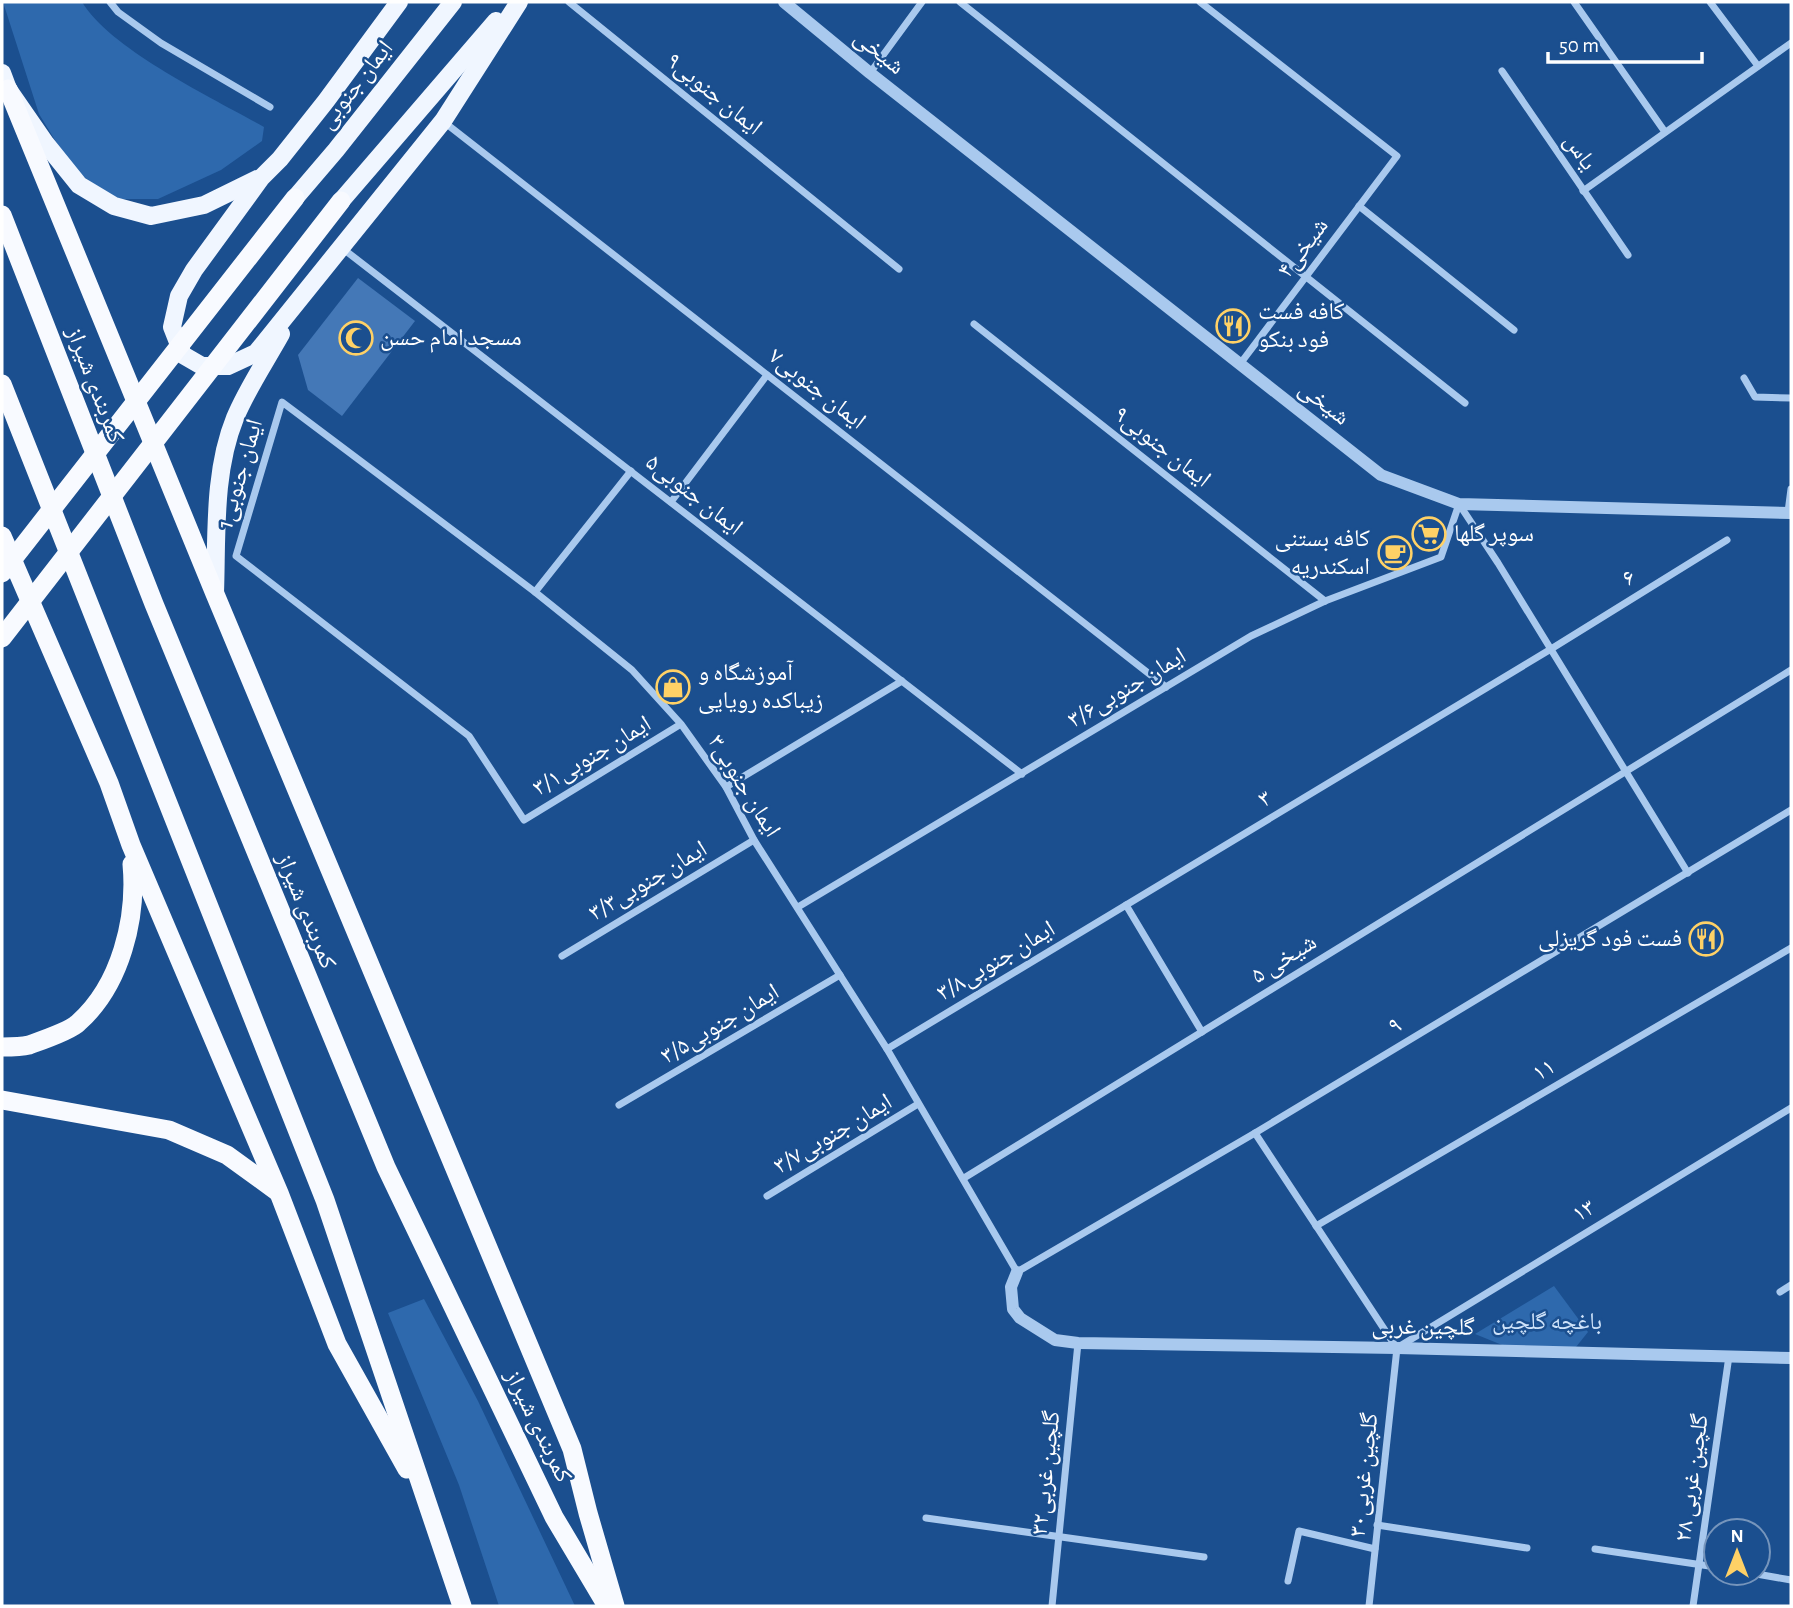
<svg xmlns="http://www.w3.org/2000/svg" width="1793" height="1608" font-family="'Alegreya Sans','Noto Naskh Arabic',sans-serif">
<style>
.green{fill:#2e69ad}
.building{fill:#4478b7}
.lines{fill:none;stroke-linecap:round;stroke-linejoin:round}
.minor{stroke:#a9c9ee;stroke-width:7}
.tertiary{stroke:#a9c9ee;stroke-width:12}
.primary{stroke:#f0f6ff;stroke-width:18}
.trunk{stroke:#f8faff;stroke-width:19}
.trunk-bridge{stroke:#f8faff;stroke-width:19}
.labels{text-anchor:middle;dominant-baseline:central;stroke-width:5;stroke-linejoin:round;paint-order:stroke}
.street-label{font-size:24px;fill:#fff;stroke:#1b4f8f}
.poi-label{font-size:24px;fill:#fff;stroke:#1b4f8f;text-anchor:start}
.park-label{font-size:24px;fill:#cfe3fa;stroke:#1b4f8f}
</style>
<rect width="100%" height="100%" fill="#1b4f8f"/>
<g class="green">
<path d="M 3,2 L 82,2 C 111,50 213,98 264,127 L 262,141 L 221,170 L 158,199 L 114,199 L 72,168 L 39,114 Z"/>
<path d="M 1554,1286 L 1588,1332 L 1576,1347 L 1507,1347 L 1475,1334 Z"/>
<path d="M 424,1299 L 478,1401 L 575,1606 L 499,1606 L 459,1485 L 388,1313 Z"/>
</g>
<path class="building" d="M 358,278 L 415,321 L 342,416 L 308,390 L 298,355 Z"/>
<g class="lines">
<g class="minor">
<path d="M 110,2 L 118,12 L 161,43 L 270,107"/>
<path d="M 569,2 L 899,269"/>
<path d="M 960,2 L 1465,403"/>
<path d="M 1200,2 L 1397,156 L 1240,364"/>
<path d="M 1574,2 L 1665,132"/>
<path d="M 1710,2 L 1758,66"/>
<path d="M 1502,71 L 1628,255"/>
<path d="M 870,73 L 922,2"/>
<path d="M 444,122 L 1166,687"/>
<path d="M 1583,191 L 1791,43"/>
<path d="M 1359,206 L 1514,330"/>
<path d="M 342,248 L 1022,774"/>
<path d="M 974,324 L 1325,601"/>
<path d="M 1744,378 L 1755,397 L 1791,398"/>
<path d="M 671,502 L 767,375"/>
<path d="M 1459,504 L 1498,563 L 1688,873"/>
<path d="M 1788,512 L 1791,489"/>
<path d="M 535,592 L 631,471"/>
<path d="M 681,724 L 524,820 L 469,736 L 236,556 L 282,402 L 535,592 L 632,670 L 681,724 L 726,787 L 754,840 L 887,1049 L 1017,1272 L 1255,1133 L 1791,810"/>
<path d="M 726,787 L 902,681"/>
<path d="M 1126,905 L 1202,1032"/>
<path d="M 798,907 L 1251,636 L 1325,601 L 1441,557 L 1459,504"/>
<path d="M 562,956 L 754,840"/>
<path d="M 887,1049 L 1551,649 L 1727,540"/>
<path d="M 619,1105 L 840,975"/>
<path d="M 1255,1133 L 1396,1347"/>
<path d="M 964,1178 L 1791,670"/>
<path d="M 767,1196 L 918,1104"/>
<path d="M 1316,1226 L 1791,948"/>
<path d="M 1780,1292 L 1791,1285"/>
<path d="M 1400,1346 L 1791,1108"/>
<path d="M 926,1518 L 1204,1557"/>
<path d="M 1377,1525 L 1527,1548"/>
<path d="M 1595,1549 L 1716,1567"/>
<path d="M 1751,1573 L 1791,1580"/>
<path d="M 1288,1581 L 1299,1531 L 1375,1549"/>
<path d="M 1052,1606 L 1078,1343"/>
<path d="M 1369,1606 L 1397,1348"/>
<path d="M 1693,1606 L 1729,1356"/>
</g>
<g class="tertiary">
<path d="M 784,2 L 870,73 L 1381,475 L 1459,504 L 1791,513"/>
<path d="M 1017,1272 L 1011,1287 L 1013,1309 L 1020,1318 L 1055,1340 L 1078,1343 L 1397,1348 L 1791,1358"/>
</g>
<g class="primary">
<path d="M 399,2 L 326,101 L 280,159 L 261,178 L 194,270 L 179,296 L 172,327 L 183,355 L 202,366 L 228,366 L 256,353 L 443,121 L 519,2"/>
<path d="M 2,73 L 8,89 L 46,144 L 79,185 L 114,206 L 151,216 L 204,205 L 257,179"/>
<path d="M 295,198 L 336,150 L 453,2"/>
<path d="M 341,201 L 496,21"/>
<path d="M 215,593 C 217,536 213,472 235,418 C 247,389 266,361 281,334"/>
</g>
<g class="trunk">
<path d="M 8,89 L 215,594 L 572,1449 L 588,1513 L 615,1606"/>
<path d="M 2,215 L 154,604 L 386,1167 L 554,1517 L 607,1606"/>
<path d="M 2,384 L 325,1200 L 462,1606"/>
<path d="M 2,536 L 109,783 L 131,845 L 279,1193 L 337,1344 L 407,1469"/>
<path d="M 2,1047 C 10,1047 21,1047 29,1045 C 40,1041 70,1031 78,1023 C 121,985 137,918 132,864"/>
<path d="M 2,1100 L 169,1130 L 227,1155 L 278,1192"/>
</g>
<g class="trunk-bridge">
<path d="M 2,573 L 295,198"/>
<path d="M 2,638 L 341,201"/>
</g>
</g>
<defs>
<symbol id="restaurant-ring" viewBox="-11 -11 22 22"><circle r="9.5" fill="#1b4f8f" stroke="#ffd166" stroke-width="1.5"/><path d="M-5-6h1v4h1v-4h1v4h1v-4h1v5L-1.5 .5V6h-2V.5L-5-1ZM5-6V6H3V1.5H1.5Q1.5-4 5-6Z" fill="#ffd166"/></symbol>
<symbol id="mosque-ring" viewBox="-11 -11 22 22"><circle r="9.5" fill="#1b4f8f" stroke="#ffd166" stroke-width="1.5"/><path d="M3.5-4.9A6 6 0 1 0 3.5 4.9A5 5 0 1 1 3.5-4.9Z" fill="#ffd166"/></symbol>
<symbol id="supermarket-ring" viewBox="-11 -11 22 22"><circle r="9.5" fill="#1b4f8f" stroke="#ffd166" stroke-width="1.5"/><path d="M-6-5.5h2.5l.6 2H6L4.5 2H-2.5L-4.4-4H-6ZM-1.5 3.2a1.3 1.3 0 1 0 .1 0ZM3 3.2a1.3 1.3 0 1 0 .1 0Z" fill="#ffd166"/></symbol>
<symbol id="cafe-ring" viewBox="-11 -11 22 22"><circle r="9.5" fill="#1b4f8f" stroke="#ffd166" stroke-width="1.5"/><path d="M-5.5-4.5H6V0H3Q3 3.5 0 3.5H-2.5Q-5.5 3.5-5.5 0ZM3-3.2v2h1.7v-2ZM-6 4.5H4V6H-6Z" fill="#ffd166"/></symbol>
<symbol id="shop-ring" viewBox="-11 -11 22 22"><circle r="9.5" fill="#1b4f8f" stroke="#ffd166" stroke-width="1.5"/><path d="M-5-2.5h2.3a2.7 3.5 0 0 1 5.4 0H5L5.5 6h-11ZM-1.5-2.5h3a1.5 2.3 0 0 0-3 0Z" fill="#ffd166"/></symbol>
</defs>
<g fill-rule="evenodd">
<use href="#restaurant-ring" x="1214" y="307" width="38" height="38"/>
<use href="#mosque-ring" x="337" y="319" width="38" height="38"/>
<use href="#supermarket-ring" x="1410" y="515" width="38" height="38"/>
<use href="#cafe-ring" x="1376" y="534" width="38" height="38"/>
<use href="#shop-ring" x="654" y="668" width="38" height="38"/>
<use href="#restaurant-ring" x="1687" y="920" width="38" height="38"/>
</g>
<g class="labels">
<g class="street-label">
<text transform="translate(879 52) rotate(39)">شیخی</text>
<text transform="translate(356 85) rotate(-52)">ایمان جنوبی</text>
<text transform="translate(714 94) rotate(39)">ایمان جنوبی۹</text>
<text transform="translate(1580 152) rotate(56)">یاس</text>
<text transform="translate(1303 248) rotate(-53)">شیخی۴</text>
<text transform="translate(95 385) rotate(69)">کمربندی شیراز</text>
<text transform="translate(817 389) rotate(38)">ایمان جنوبی۷</text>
<text transform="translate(1324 403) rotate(38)">شیخی</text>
<text transform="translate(1162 447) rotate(38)">ایمان جنوبی۹</text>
<text transform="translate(240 474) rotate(-74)">1ایمان جنوبی</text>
<text transform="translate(694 495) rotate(38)">ایمان جنوبی۵</text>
<text transform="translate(1629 578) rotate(-32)">۶</text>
<text transform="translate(1127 688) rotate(-31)">ایمان جنوبی۳/۶</text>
<text transform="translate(592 756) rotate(-31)">ایمان جنوبی۳/۱</text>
<text transform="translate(744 786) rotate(58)">ایمان جنوبی۳</text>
<text transform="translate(1265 799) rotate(-31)">۳</text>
<text transform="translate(648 881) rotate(-31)">ایمان جنوبی۳/۳</text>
<text transform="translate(306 911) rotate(68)">کمربندی شیراز</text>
<text transform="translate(1284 959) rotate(-32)">شیخی ۵</text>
<text transform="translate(996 961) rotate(-31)">ایمان جنوبی۳/۸</text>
<text transform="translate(720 1024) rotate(-31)">ایمان جنوبی۳/۵</text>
<text transform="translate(1395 1026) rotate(-31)">۹</text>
<text transform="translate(1544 1070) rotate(-30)">۱۱</text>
<text transform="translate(833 1134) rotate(-31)">ایمان جنوبی۳/۷</text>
<text transform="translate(1584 1211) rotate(-31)">۱۳</text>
<text transform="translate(1423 1327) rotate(1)">گلچین غربی</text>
<text transform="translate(538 1426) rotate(64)">کمربندی شیراز</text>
<text transform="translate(1046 1473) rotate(-84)">گلچین غربی۳۲</text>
<text transform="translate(1364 1475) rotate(-84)">گلچین غربی۳۰</text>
<text transform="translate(1692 1478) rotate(-82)">گلچین غربی ۲۸</text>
</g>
<g class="poi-label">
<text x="1258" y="312">کافه فست<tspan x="1258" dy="28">فود بنکو</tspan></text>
<text x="380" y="338">مسجد امام حسن</text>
<text x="1454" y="534">سوپر گلها</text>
<text x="1370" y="539" text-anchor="end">کافه بستنی<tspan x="1370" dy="28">اسکندریه</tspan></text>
<text x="698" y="673">آموزشگاه و<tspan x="698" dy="28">زیباکده رویایی</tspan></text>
<text x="1682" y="939" text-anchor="end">فست فود گریزلی</text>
</g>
<g class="park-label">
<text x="1547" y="1322">باغچه گلچین</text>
</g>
</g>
<rect width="1793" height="1608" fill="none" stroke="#ffffff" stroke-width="7"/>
<g transform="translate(1737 1552)"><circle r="33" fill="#1b4f8f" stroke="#7695bc" stroke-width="2"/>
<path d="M0-5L12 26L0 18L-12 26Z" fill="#ffd166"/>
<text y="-10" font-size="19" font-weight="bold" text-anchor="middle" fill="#ffffff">N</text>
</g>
<path d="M1548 52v10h154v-10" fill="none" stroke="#ffffff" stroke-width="3.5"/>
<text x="1559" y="52" font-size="21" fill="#ffffff" stroke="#1b4f8f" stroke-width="5" paint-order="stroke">50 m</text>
</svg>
